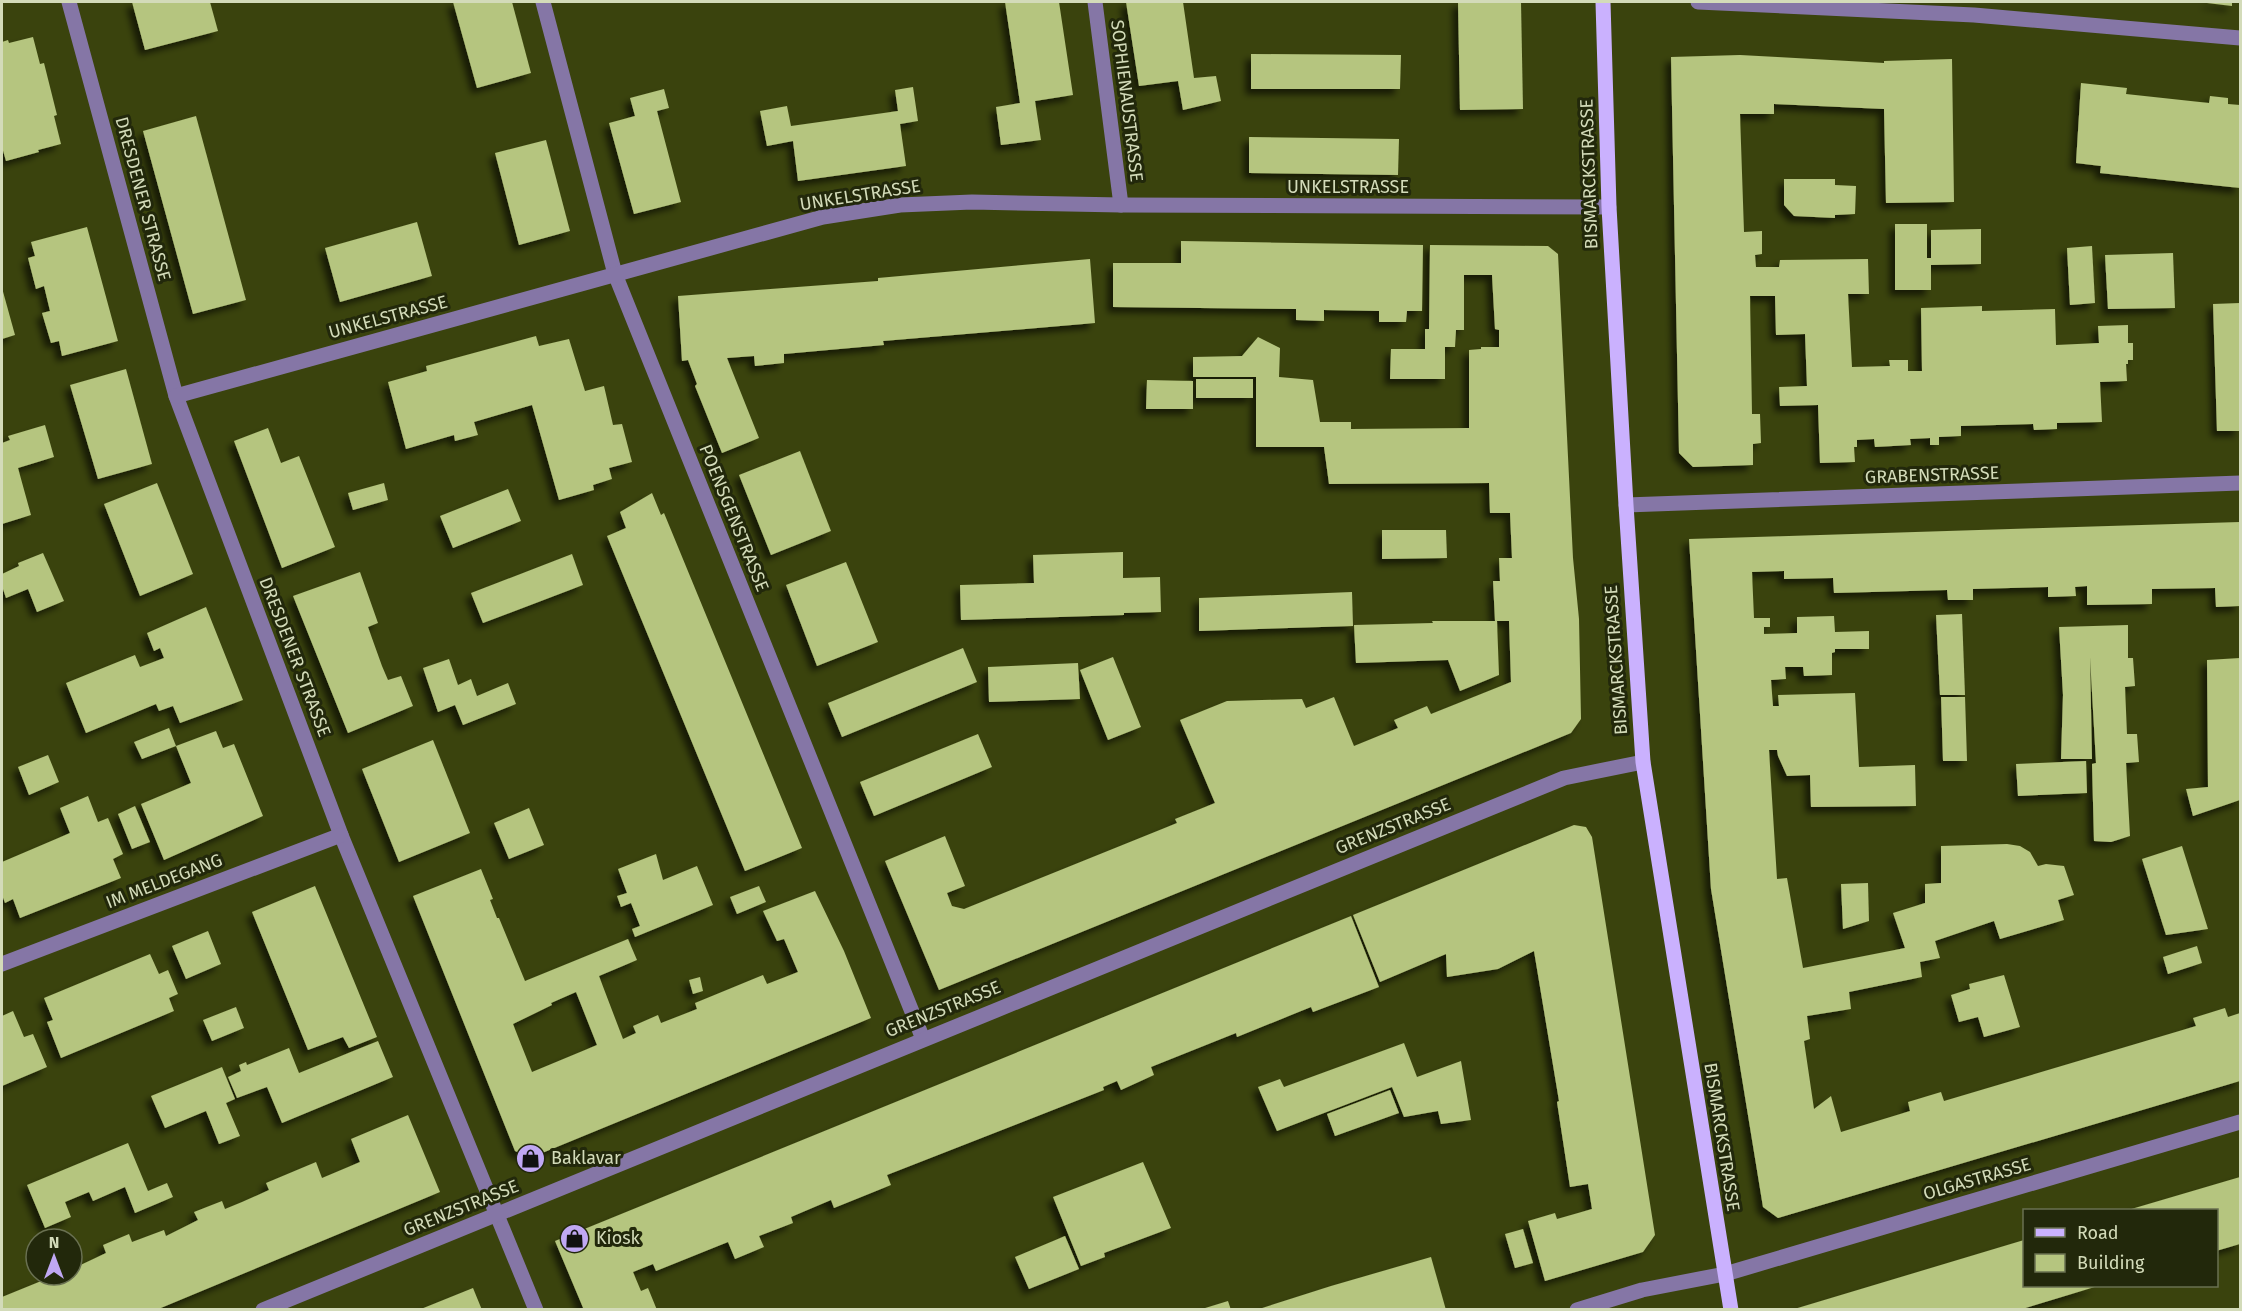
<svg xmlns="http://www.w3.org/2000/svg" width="2242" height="1311" font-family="'Fira Sans',sans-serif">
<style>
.building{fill:#b5c57f;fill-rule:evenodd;filter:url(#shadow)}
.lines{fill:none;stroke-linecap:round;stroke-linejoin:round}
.minor{stroke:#8576a6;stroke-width:15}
.major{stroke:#cab1fe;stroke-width:15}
.labels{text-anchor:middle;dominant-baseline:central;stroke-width:6;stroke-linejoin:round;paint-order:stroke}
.street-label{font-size:18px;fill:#d3dbb9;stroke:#22280b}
.poi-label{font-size:18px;fill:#d3dbb9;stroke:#22280b;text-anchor:start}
</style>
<defs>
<filter id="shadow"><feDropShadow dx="-5.5" dy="5.5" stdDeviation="3" flood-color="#0009"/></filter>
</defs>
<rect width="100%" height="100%" fill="#3a430d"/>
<g class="building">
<path d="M 132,2 L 210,2 L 218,31 L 145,50 Z"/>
<path d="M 453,2 L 512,2 L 531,73 L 477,88 Z"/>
<path d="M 1005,2 L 1059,2 L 1073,95 L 1035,101 L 1041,140 L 1001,145 L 996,107 L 1020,103 Z"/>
<path d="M 1126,2 L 1183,2 L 1194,78 L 1216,76 L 1221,101 L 1183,110 L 1178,81 L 1139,86 Z"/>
<path d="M 1458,2 L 1521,2 L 1523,109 L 1460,110 Z"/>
<path d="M 2207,2 L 2232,2 L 2232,6 L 2207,3 Z"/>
<path d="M 33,37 L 40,64 L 44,63 L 57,115 L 54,116 L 61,144 L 38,150 L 39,152 L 6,161 L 2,147 L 2,42 L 8,40 L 9,43 Z"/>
<path d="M 1251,54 L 1401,55 L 1400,89 L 1251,89 Z"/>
<path d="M 1740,55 L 1884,63 L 1884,61 L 1952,59 L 1954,202 L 1886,203 L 1884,109 L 1774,104 L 1774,114 L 1740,114 L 1744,232 L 1762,231 L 1762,254 L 1755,255 L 1756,267 L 1779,267 L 1780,260 L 1868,259 L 1869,294 L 1848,294 L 1852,367 L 1890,366 L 1889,360 L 1908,360 L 1908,371 L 1922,371 L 1921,308 L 1982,306 L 1982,311 L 2055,309 L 2056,345 L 2099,343 L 2098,326 L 2128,325 L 2128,343 L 2133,343 L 2133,360 L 2128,360 L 2128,364 L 2126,364 L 2127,381 L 2100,382 L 2102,422 L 2057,423 L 2057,429 L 2034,430 L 2033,424 L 1961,426 L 1961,436 L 1939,437 L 1939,445 L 1930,445 L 1930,438 L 1910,439 L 1911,445 L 1875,447 L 1874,439 L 1857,440 L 1857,447 L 1854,447 L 1855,462 L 1820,463 L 1818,405 L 1780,406 L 1779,387 L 1807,386 L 1805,334 L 1776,335 L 1775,296 L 1750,296 L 1752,414 L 1760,414 L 1761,443 L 1753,444 L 1753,465 L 1693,467 L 1679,453 L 1671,57 Z"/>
<path d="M 2081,83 L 2127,88 L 2126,94 L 2209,103 L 2210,96 L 2228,98 L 2228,104 L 2240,105 L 2240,188 L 2100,173 L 2101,166 L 2076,163 Z"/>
<path d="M 913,87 L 918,121 L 900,124 L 906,166 L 798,181 L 793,141 L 767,146 L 760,111 L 787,106 L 791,126 L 898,111 L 895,90 Z"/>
<path d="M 664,89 L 669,108 L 657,111 L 681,202 L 634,214 L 609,123 L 635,116 L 630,98 Z"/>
<path d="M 196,116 L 246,300 L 193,314 L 143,131 Z"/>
<path d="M 1249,137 L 1399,139 L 1398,175 L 1249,173 Z"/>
<path d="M 546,140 L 570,231 L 519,245 L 495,153 Z"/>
<path d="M 1784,179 L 1835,179 L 1835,185 L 1856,186 L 1855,214 L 1835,215 L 1835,218 L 1794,216 L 1784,205 Z"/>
<path d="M 417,222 L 432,276 L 340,302 L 325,248 Z"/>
<path d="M 1895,224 L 1927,224 L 1927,258 L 1931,258 L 1931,230 L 1981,229 L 1981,264 L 1931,265 L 1931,290 L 1895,290 Z"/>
<path d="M 87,227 L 118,341 L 62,356 L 59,341 L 51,343 L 42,313 L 50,311 L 44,286 L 36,289 L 28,258 L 35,256 L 31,242 Z"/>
<path d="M 1181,241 L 1423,245 L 1422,311 L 1407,311 L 1406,322 L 1379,322 L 1379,311 L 1324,310 L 1324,321 L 1296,320 L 1296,309 L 1113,307 L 1113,263 L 1181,263 Z"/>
<path d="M 1430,245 L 1548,246 L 1558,254 L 1573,558 L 1579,619 L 1581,719 L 1571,733 L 939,990 L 885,861 L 945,836 L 965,886 L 947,893 L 952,906 L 964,909 L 1177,823 L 1175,819 L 1215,803 L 1180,720 L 1227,701 L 1302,699 L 1306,708 L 1334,697 L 1354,746 L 1398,728 L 1394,720 L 1427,706 L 1431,714 L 1511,682 L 1509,621 L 1497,621 L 1499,675 L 1460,691 L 1448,660 L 1356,663 L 1354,625 L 1433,623 L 1432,621 L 1495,621 L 1493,581 L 1500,581 L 1499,558 L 1512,558 L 1510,513 L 1490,513 L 1489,483 L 1329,484 L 1324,447 L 1256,447 L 1256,377 L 1193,377 L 1193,357 L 1242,356 L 1258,337 L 1280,348 L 1279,377 L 1313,380 L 1320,422 L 1351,422 L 1351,429 L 1469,428 L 1469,350 L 1481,349 L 1481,347 L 1499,347 L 1499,330 L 1495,329 L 1492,275 L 1464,275 L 1464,330 L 1456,330 L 1455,347 L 1445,347 L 1445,379 L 1390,379 L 1391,349 L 1425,349 L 1425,329 L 1429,329 Z"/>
<path d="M 2092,246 L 2095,303 L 2070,305 L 2067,248 Z"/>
<path d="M 2173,253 L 2175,308 L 2108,309 L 2105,255 Z"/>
<path d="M 1090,259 L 1095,323 L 883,341 L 884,345 L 784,354 L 784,363 L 755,366 L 754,356 L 727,358 L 759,438 L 722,453 L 695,386 L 697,384 L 688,360 L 682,361 L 678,296 L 878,281 L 878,278 Z"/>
<path d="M 2,288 L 15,335 L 2,339 Z"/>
<path d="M 2240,303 L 2240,431 L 2217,431 L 2213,304 Z"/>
<path d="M 536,336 L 539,346 L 569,339 L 585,391 L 604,386 L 613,425 L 622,424 L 632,462 L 609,468 L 612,479 L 593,485 L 594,490 L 559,500 L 532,405 L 474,422 L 478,435 L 455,441 L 454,435 L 406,449 L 388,382 L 427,371 L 426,366 Z"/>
<path d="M 126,369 L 152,464 L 98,479 L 70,385 Z"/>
<rect x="1196" y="379" width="57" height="19"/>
<path d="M 1147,380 L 1193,381 L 1193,409 L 1146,409 Z"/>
<path d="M 45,425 L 54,457 L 18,468 L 31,515 L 2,524 L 2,443 L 10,440 L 8,436 Z"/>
<path d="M 268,428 L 281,463 L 299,456 L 335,547 L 282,568 L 234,441 Z"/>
<path d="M 800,451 L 831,531 L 771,555 L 739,475 Z"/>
<path d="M 157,483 L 193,574 L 140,596 L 104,504 Z"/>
<path d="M 384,483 L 388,500 L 353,510 L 348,493 Z"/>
<path d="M 508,489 L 521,521 L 453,548 L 440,516 Z"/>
<path d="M 652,493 L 661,515 L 664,513 L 802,848 L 745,871 L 607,536 L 626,528 L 620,512 Z"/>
<path d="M 2240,522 L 2240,606 L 2216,607 L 2215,588 L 2152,589 L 2152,604 L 2087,605 L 2087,586 L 2075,587 L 2076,596 L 2048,597 L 2048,587 L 1973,589 L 1973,600 L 1948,600 L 1947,590 L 1834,593 L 1833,578 L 1784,579 L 1784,571 L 1752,572 L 1754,618 L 1770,618 L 1770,627 L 1764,627 L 1764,634 L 1797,633 L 1797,617 L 1834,616 L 1835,632 L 1869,631 L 1869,649 L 1835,649 L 1835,652 L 1832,653 L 1832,675 L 1804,676 L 1803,667 L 1785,667 L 1786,679 L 1771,680 L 1773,706 L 1779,706 L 1778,695 L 1855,693 L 1859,767 L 1915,765 L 1916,806 L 1811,807 L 1810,775 L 1787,776 L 1778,756 L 1777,750 L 1769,750 L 1777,879 L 1787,878 L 1803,968 L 1905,948 L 1893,913 L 1925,903 L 1925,884 L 1941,883 L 1941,846 L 2007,844 L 2020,846 L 2030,852 L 2038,866 L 2046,864 L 2064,866 L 2074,895 L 2058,900 L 2064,920 L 2000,939 L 1994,921 L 1935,941 L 1940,958 L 1920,962 L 1922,977 L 1849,992 L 1851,1009 L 1807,1016 L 1810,1039 L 1804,1041 L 1814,1109 L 1831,1096 L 1841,1132 L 1910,1111 L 1908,1102 L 1941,1092 L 1944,1101 L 2196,1026 L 2193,1018 L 2225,1008 L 2228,1017 L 2240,1013 L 2240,1081 L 1778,1218 L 1763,1207 L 1711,889 L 1689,539 Z"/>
<path d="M 1382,530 L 1446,530 L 1447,558 L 1382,559 Z"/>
<path d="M 1123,552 L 1123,578 L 1160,577 L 1161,612 L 1124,613 L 1124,615 L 961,620 L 960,585 L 1034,583 L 1033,555 Z"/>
<path d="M 43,553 L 64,601 L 37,612 L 28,589 L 6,598 L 2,586 L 2,574 L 19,566 L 18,563 Z"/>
<path d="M 572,554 L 583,585 L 483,623 L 471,593 Z"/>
<path d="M 846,562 L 878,642 L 817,666 L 786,585 Z"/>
<path d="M 360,572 L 378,623 L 368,627 L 382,666 L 388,680 L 401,676 L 413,706 L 348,733 L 293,596 Z"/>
<path d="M 1352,592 L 1353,626 L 1199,631 L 1199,598 Z"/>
<path d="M 206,607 L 243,700 L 180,723 L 173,706 L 159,711 L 156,704 L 86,733 L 66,683 L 135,655 L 140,667 L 164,658 L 160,648 L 154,651 L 147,633 Z"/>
<path d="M 1962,614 L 1965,695 L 1940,695 L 1936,615 Z"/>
<path d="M 2128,625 L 2128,658 L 2133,658 L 2135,686 L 2125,687 L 2127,734 L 2137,734 L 2139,762 L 2126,763 L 2130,836 L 2111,842 L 2094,841 L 2092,764 L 2096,763 L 2090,657 L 2092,759 L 2061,759 L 2063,695 L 2059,627 Z"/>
<path d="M 963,648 L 977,682 L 842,737 L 828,703 Z"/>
<path d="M 1113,657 L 1141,727 L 1108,740 L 1080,670 Z"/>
<path d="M 2240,658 L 2240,800 L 2193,816 L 2186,789 L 2208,787 L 2207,660 Z"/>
<path d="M 449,659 L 458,685 L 471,679 L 477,696 L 508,683 L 516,704 L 463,725 L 455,705 L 438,712 L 423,668 Z"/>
<path d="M 1078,663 L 1080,699 L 989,702 L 988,667 Z"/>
<path d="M 1941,697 L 1965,697 L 1967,761 L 1943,761 Z"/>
<path d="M 169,728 L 176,746 L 142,759 L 134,742 Z"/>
<path d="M 216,731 L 223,748 L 234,744 L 263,816 L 164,860 L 141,804 L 191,783 L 176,746 Z"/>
<path d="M 978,734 L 992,767 L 874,816 L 860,782 Z"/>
<path d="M 433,740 L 470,833 L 399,862 L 362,769 Z"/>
<path d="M 48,755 L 59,782 L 29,795 L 18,767 Z"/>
<path d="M 2086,761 L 2087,793 L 2018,796 L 2016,764 Z"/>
<path d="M 88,796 L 98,822 L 108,818 L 123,854 L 113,859 L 121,878 L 20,918 L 13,899 L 5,903 L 2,895 L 2,862 L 70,833 L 60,808 Z"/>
<path d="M 135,806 L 150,842 L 132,849 L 118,814 Z"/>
<path d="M 529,808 L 544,845 L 509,859 L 494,823 Z"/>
<path d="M 1574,825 L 1586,827 L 1592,837 L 1655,1235 L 1643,1252 L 1545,1281 L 1528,1221 L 1555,1213 L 1557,1219 L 1592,1209 L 1588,1184 L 1570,1187 L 1557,1102 L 1559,1101 L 1534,951 L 1498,969 L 1447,977 L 1446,954 L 1380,982 L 1353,915 Z"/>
<path d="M 2182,846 L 2208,929 L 2166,935 L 2142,859 Z"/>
<path d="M 656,854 L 663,880 L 697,866 L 713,905 L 635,937 L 632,929 L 640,926 L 631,903 L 621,907 L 617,896 L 627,893 L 618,869 Z"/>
<path d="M 481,869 L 493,899 L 490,900 L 497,918 L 499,918 L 525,981 L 628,939 L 637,960 L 599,976 L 623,1039 L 636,1033 L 633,1026 L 658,1015 L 661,1023 L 697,1009 L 695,1003 L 763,975 L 767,984 L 798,972 L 784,939 L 777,941 L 763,911 L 815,891 L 844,951 L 871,1018 L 530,1158 L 515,1151 L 413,896 ZM 576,992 L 597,1045 L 532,1072 L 513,1024 L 552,1005 L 551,1003 Z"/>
<path d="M 1868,883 L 1869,921 L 1843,929 L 1841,884 Z"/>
<path d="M 315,886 L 377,1037 L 349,1048 L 343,1037 L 308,1050 L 252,912 Z"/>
<path d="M 759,886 L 766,902 L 737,914 L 730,897 Z"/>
<path d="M 1351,916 L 1379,987 L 1313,1012 L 1311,1007 L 1237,1037 L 1236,1033 L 1151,1067 L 1154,1075 L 1121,1090 L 1117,1081 L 1103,1087 L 1104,1090 L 887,1175 L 891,1185 L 834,1208 L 831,1200 L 791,1217 L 793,1223 L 759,1236 L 764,1247 L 735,1259 L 728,1242 L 656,1271 L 653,1264 L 633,1272 L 641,1291 L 648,1288 L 657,1310 L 584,1310 L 555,1241 Z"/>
<path d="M 208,931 L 221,964 L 186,979 L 172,946 Z"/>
<path d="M 2197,946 L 2202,963 L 2168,974 L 2163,957 Z"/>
<path d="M 150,954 L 159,974 L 168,970 L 178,994 L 169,998 L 174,1011 L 61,1058 L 47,1022 L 53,1020 L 44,998 Z"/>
<path d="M 2004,975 L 2020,1027 L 1984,1037 L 1978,1017 L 1959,1022 L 1951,995 L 1970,989 L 1969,984 Z"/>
<path d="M 700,977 L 703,991 L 693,994 L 689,980 Z"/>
<path d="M 236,1007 L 244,1028 L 212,1041 L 203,1020 Z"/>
<path d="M 13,1011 L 24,1037 L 33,1034 L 47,1067 L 2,1086 L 2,1016 Z"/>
<path d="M 378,1041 L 393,1077 L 282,1123 L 267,1087 L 237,1098 L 228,1077 L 241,1071 L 239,1065 L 246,1062 L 247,1065 L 289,1048 L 299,1073 Z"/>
<path d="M 1404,1043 L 1417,1077 L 1461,1061 L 1471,1120 L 1441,1124 L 1438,1111 L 1404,1117 L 1392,1087 L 1277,1131 L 1258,1087 L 1280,1079 L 1284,1087 Z"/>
<path d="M 222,1067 L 235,1099 L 226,1103 L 240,1136 L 219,1144 L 206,1111 L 165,1128 L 151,1096 Z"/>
<path d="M 1390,1090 L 1399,1113 L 1335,1136 L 1327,1114 Z"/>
<path d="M 408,1115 L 440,1192 L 156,1310 L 2,1310 L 2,1297 L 56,1275 L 72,1275 L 72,1269 L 106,1253 L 103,1245 L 129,1234 L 132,1242 L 164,1230 L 166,1236 L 198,1220 L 194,1212 L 222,1201 L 225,1209 L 242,1202 L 269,1190 L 266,1183 L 316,1162 L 322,1178 L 360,1162 L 351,1139 Z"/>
<path d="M 128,1143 L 148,1191 L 167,1183 L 173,1197 L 135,1213 L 125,1187 L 93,1201 L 89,1192 L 65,1202 L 71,1217 L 45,1228 L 27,1185 Z"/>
<path d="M 1143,1162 L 1171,1228 L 1104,1253 L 1105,1257 L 1081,1266 L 1053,1197 Z"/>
<path d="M 2240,1177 L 2240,1244 L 2216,1251 L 2216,1210 L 2128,1210 Z"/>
<path d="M 1523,1229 L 1533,1263 L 1515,1268 L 1505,1234 Z"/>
<path d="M 1065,1236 L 1079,1269 L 1029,1289 L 1015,1257 Z"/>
<path d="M 2024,1240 L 2024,1286 L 2098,1286 L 2019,1310 L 1791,1310 Z"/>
<path d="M 1431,1257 L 1446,1310 L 1256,1310 L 1331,1286 Z"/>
<path d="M 473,1288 L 482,1310 L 421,1310 L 421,1309 Z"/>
<path d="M 1228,1301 L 1231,1310 L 1203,1310 L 1202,1309 Z"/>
</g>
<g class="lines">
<g class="minor">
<path d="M 69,2 L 176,396 L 341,835 L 536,1310"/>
<path d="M 543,2 L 615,274 L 923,1039"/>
<path d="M 1095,2 L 1121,205"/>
<path d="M 1698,2 L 1974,15 L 2240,38"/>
<path d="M 176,396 L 823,217 L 900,205 L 972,202 L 1121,205 L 1609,207"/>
<path d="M 1626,505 L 2240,483"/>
<path d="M 2,964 L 341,835"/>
<path d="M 263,1310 L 1564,778 L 1643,762"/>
<path d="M 1577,1310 L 1642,1290 L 1725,1274 L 2240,1122"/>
</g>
<path class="major" d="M 1603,2 L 1609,207 L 1626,505 L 1643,762 L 1731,1310"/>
</g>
<defs>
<symbol id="shop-disc" viewBox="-11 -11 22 22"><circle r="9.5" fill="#c0a8f3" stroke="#22280b"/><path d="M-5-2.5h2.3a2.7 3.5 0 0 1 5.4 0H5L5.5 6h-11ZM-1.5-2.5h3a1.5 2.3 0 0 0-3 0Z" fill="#111"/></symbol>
</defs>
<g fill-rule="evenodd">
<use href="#shop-disc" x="514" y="1142" width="33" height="33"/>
<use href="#shop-disc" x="558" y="1222" width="33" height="33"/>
</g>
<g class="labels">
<g class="street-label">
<text transform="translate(1127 101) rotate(83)">SOPHIENAUSTRASSE</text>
<text transform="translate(1589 174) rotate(-92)">BISMARCKSTRASSE</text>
<text x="1348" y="187">UNKELSTRASSE</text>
<text transform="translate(860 195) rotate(-9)">UNKELSTRASSE</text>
<text transform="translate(143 199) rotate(75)">DRESDENER STRASSE</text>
<text transform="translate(388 317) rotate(-15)">UNKELSTRASSE</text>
<text transform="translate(1932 475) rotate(-2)">GRABENSTRASSE</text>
<text transform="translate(734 518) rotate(68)">POENSGENSTRASSE</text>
<text transform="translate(295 657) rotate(69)">DRESDENER STRASSE</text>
<text transform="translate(1616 660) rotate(-94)">BISMARCKSTRASSE</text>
<text transform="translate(1393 826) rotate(-22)">GRENZSTRASSE</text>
<text transform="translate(164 881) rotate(-21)">IM MELDEGANG</text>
<text transform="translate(943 1009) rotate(-22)">GRENZSTRASSE</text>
<text transform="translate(1722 1137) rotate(81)">BISMARCKSTRASSE</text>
<text transform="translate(1977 1179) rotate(-16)">OLGASTRASSE</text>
<text transform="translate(461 1208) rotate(-22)">GRENZSTRASSE</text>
</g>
<g class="poi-label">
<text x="551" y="1158">Baklavar</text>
<text x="596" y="1238">Kiosk</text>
</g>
</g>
<rect width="2242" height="1311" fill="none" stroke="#d3dbb9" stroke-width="6"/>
<rect x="2023" y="1209" width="195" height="78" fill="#22280b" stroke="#697051" stroke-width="1.5"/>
<rect x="2035" y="1228" width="30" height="9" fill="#cab1fe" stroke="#697051" stroke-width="1.5"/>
<text x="2077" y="1239" font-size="18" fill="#d3dbb9">Road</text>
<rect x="2035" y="1254" width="30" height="18" fill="#b5c57f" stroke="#697051" stroke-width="1.5"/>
<text x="2077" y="1269" font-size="18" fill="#d3dbb9">Building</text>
<g transform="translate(54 1257)"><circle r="28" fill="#22280b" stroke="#697051" stroke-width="1.5"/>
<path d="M0-4.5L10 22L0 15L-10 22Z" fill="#c0a8f3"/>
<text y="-9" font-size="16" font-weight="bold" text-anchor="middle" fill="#d3dbb9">N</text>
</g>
</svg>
